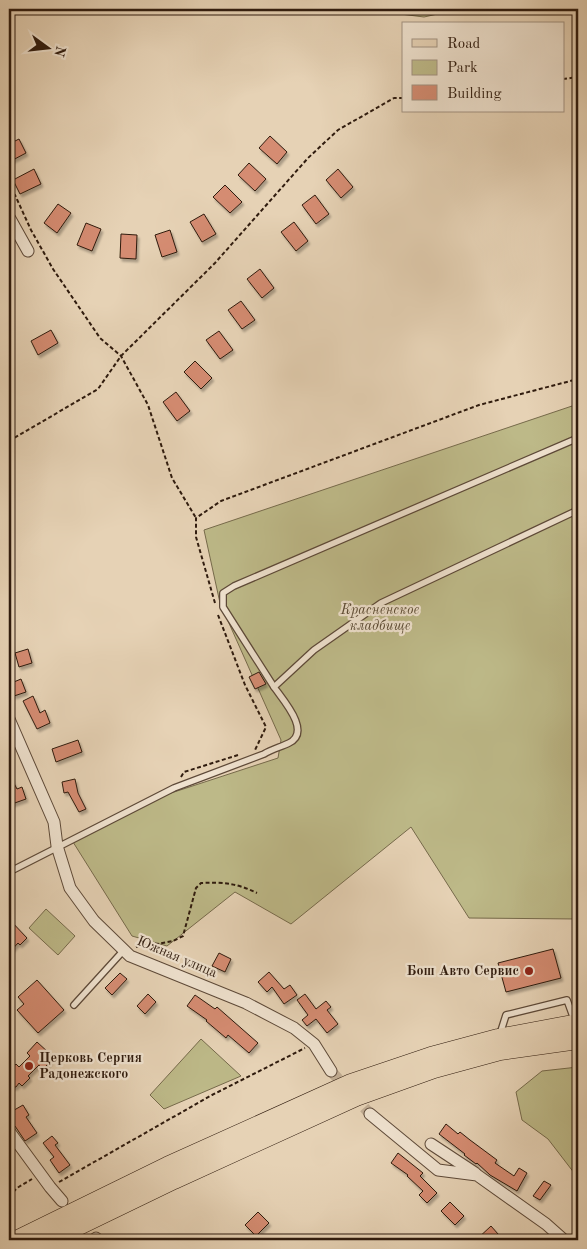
<svg xmlns="http://www.w3.org/2000/svg" width="587" height="1249" font-family="'Old Standard TT',serif">
<style>
.green{fill:#bdb988;stroke:#766a4b}
.building{fill:#d58c72;stroke:#2f1b0e;filter:url(#shadow)}
.lines{fill:none;stroke-linecap:round;stroke-linejoin:round}
.minor-tunnel{stroke:#c1ad94;stroke-width:11;stroke-dasharray:11 5.5;stroke-linecap:butt}
.service-casing{stroke:#5d4938;stroke-width:8}
.minor-casing{stroke:#5d4938;stroke-width:13}
.primary-casing{stroke:#2f1b0e;stroke-width:19}
.path{stroke:#2f1b0e;stroke-width:2;stroke-dasharray:4 2.5;stroke-linecap:butt}
.service{stroke:#efe2cf;stroke-width:5.5}
.minor{stroke:#efe2cf;stroke-width:11}
.primary{stroke:#e6d2b5;stroke-width:18}
.poi-dot{fill:#8f2418;stroke:#efe2cf;stroke-width:2}
.labels{text-anchor:middle;dominant-baseline:central;stroke-width:4.5;stroke-linejoin:round;paint-order:stroke}
.park-label{font-size:14px;font-style:italic;fill:#5a4a33;stroke:#efe2cf}
.street-label{font-size:14px;fill:#2f1b0e;stroke:#efe2cf}
.poi-label{font-size:14px;font-weight:bold;fill:#2f1b0e;stroke:#efe2cf;text-anchor:end}
</style>
<defs>
<filter id="shadow"><feDropShadow dx="2" dy="3" stdDeviation="1" flood-color="#0004"/></filter>
</defs>
<rect width="100%" height="100%" fill="#e6d2b5"/>
<filter id="stains"><feTurbulence type="fractalNoise" baseFrequency=".004" numOctaves="4"/><feColorMatrix values="0 0 0 0 .2 0 0 0 0 .09 0 0 0 0 .02 0 0 0 .5 -.17"/></filter>
<radialGradient id="worn" r=".72"><stop offset=".6" stop-color="#630" stop-opacity="0"/><stop offset="1" stop-color="#630" stop-opacity=".3"/></radialGradient>
<g class="green">
<path d="M 361,9 L 460,9 L 424,17 Z"/>
<path d="M 578,404 L 578,919 L 469,918 L 411,827 L 291,924 L 235,892 L 167,946 L 132,936 L 73,842 L 168,794 L 278,758 L 281,740 L 220,603 L 204,530 Z"/>
<path d="M 46,909 L 75,936 L 58,955 L 29,928 Z"/>
<path d="M 201,1039 L 241,1076 L 164,1109 L 150,1095 Z"/>
<path d="M 578,1067 L 578,1178 L 548,1139 L 522,1120 L 516,1092 L 542,1071 Z"/>
</g>
<g class="building">
<path d="M 270,136 L 287,152 L 277,164 L 259,148 Z"/>
<path d="M 19,139 L 26,153 L 9,162 L 9,144 Z"/>
<path d="M 249,163 L 266,179 L 255,191 L 238,175 Z"/>
<path d="M 34,169 L 41,184 L 20,194 L 13,180 Z"/>
<path d="M 338,169 L 353,187 L 341,198 L 326,180 Z"/>
<path d="M 225,185 L 242,202 L 230,213 L 213,197 Z"/>
<path d="M 315,195 L 329,214 L 316,224 L 302,205 Z"/>
<path d="M 58,204 L 71,213 L 57,233 L 44,223 Z"/>
<path d="M 204,214 L 216,234 L 202,242 L 190,222 Z"/>
<path d="M 294,222 L 308,241 L 296,251 L 281,232 Z"/>
<path d="M 86,223 L 101,229 L 92,251 L 77,245 Z"/>
<path d="M 170,230 L 177,252 L 162,257 L 155,235 Z"/>
<path d="M 121,234 L 137,235 L 136,259 L 120,258 Z"/>
<path d="M 260,269 L 274,288 L 262,298 L 247,279 Z"/>
<path d="M 241,301 L 255,320 L 242,329 L 228,310 Z"/>
<path d="M 51,330 L 58,343 L 38,355 L 31,341 Z"/>
<path d="M 219,331 L 233,350 L 220,359 L 206,340 Z"/>
<path d="M 195,361 L 212,378 L 201,389 L 184,372 Z"/>
<path d="M 176,392 L 190,411 L 177,421 L 163,402 Z"/>
<path d="M 28,649 L 32,663 L 19,667 L 15,653 Z"/>
<path d="M 259,672 L 266,684 L 255,689 L 249,677 Z"/>
<path d="M 21,679 L 26,692 L 14,696 L 9,684 Z"/>
<path d="M 33,696 L 40,713 L 45,710 L 50,723 L 37,729 L 23,701 Z"/>
<path d="M 78,740 L 82,752 L 56,762 L 52,749 Z"/>
<path d="M 9,774 L 17,789 L 22,787 L 26,799 L 9,805 Z"/>
<path d="M 75,779 L 78,793 L 86,809 L 79,812 L 68,792 L 64,793 L 62,782 Z"/>
<path d="M 9,919 L 27,938 L 20,945 L 18,943 L 9,953 Z"/>
<path d="M 553,949 L 561,978 L 506,992 L 498,963 Z"/>
<path d="M 219,953 L 231,959 L 225,972 L 212,966 Z"/>
<path d="M 269,972 L 284,989 L 290,985 L 297,995 L 284,1004 L 272,987 L 267,992 L 258,982 Z"/>
<path d="M 120,973 L 127,979 L 112,995 L 105,988 Z"/>
<path d="M 37,980 L 64,1010 L 38,1033 L 17,1010 L 24,1004 L 18,997 Z"/>
<path d="M 148,994 L 156,1002 L 145,1014 L 137,1006 Z"/>
<path d="M 305,994 L 316,1009 L 326,1001 L 331,1007 L 327,1010 L 338,1024 L 327,1033 L 316,1019 L 307,1026 L 302,1020 L 308,1015 L 297,1000 Z"/>
<path d="M 195,995 L 215,1009 L 217,1007 L 258,1043 L 249,1053 L 228,1035 L 226,1038 L 206,1021 L 207,1020 L 187,1006 Z"/>
<path d="M 37,1042 L 49,1053 L 46,1056 L 51,1061 L 43,1069 L 39,1065 L 28,1076 L 30,1078 L 22,1086 L 19,1083 L 16,1087 L 11,1087 L 9,1084 L 9,1072 L 16,1064 L 19,1067 L 30,1056 L 27,1053 Z"/>
<path d="M 23,1105 L 29,1115 L 26,1117 L 37,1133 L 25,1141 L 15,1126 L 9,1124 L 9,1113 Z"/>
<path d="M 446,1124 L 458,1134 L 460,1132 L 470,1140 L 497,1160 L 495,1163 L 514,1176 L 519,1168 L 527,1173 L 517,1191 L 490,1175 L 477,1163 L 476,1164 L 464,1155 L 465,1154 L 439,1134 Z"/>
<path d="M 52,1136 L 58,1143 L 55,1145 L 70,1165 L 59,1173 L 50,1160 L 54,1157 L 43,1143 Z"/>
<path d="M 398,1153 L 423,1173 L 420,1176 L 437,1193 L 427,1203 L 419,1195 L 423,1191 L 407,1176 L 408,1175 L 391,1163 Z"/>
<path d="M 544,1181 L 551,1185 L 540,1200 L 533,1196 Z"/>
<path d="M 450,1202 L 464,1216 L 455,1225 L 441,1211 Z"/>
<path d="M 258,1212 L 269,1223 L 256,1236 L 245,1225 Z"/>
<path d="M 491,1226 L 498,1234 L 490,1240 L 476,1240 Z"/>
</g>
<g class="lines">
<path class="minor-tunnel" d="M 331,1071 L 370,1114"/>
<defs>
<g id="service">
<path d="M 274,687 L 223,607 L 223,593 L 234,586 L 578,438"/>
<path d="M 9,872 L 174,788 L 264,754 C 272,749 281,747 289,743 C 312,732 283,700 274,687 L 314,650 L 381,603 L 578,510"/>
<path d="M 74,1005 L 124,950"/>
<path d="M 500,1034 L 506,1015 L 567,1000 L 575,1022"/>
</g>
<g id="minor">
<path d="M 9,217 L 28,251"/>
<path d="M 9,719 L 54,822 L 57,846 L 70,888 L 94,921 L 130,956 L 246,1003 L 294,1028 L 314,1044 L 331,1071"/>
<path d="M 370,1114 L 438,1170 L 477,1175 L 546,1224 L 564,1240"/>
<path d="M 9,1131 L 50,1187 L 62,1201"/>
<path d="M 431,1144 L 475,1173"/>
<path d="M 96,1238 L 98,1240"/>
</g>
<g id="primary">
<path d="M 16,1240 L 167,1166 L 351,1083 L 431,1056 L 498,1038 L 578,1023"/>
<path d="M 50,1240 L 174,1180 L 356,1097 L 434,1069 L 500,1051 L 578,1040"/>
</g>
</defs>
<use href="#service" class="service-casing"/>
<use href="#minor" class="minor-casing"/>
<use href="#primary" class="primary-casing"/>
<g class="path">
<path d="M 563,79 L 578,77"/>
<path d="M 9,189 L 15,195 L 31,230 L 53,269 L 100,338 L 121,356 L 148,405 L 172,478 L 196,518"/>
<path d="M 9,441 L 98,389 L 121,356 L 215,263 L 308,158 L 338,130 L 394,98 L 403,98"/>
<path d="M 215,603 L 196,537 L 196,518 L 221,501 L 479,405 L 578,379"/>
<path d="M 218,615 L 245,685 L 266,727 L 255,750"/>
<path d="M 181,777 L 184,772 L 238,755"/>
<path d="M 136,947 L 147,943 L 157,944 L 173,941 L 183,936 L 196,888 L 201,883 C 224,882 236,883 257,893"/>
<path d="M 59,1182 L 212,1095 L 305,1048"/>
<path d="M 9,1197 L 17,1188 L 32,1179"/>
</g>
<use href="#service" class="service"/>
<use href="#minor" class="minor"/>
<use href="#primary" class="primary"/>
</g>
<g class="poi-dot">
<circle cx="529" cy="971" r="5"/>
<circle cx="29" cy="1066" r="5"/>
</g>
<g class="labels">
<g class="park-label">
<text x="380" y="610">Красненское<tspan x="380" dy="16">кладбище</tspan></text>
</g>
<g class="street-label">
<text transform="translate(177 957) rotate(23)">Южная улица</text>
</g>
<g class="poi-label">
<text x="519" y="971">Бош Авто Сервис</text>
<text x="39" y="1058" text-anchor="start">Церковь Сергия<tspan x="39" dy="16">Радонежского</tspan></text>
</g>
</g>
<rect width="587" height="1249" fill="none" stroke="#e6d2b5" stroke-width="30"/>
<rect x="10" y="10" width="567" height="1229" fill="none" stroke="#2f1b0e" stroke-width="2.5"/>
<rect x="15" y="15" width="557" height="1219" fill="none" stroke="#2f1b0e"/>
<rect x="402" y="22" width="162" height="90" fill="#efe2cf" stroke="#a29282"/>
<rect x="412" y="39" width="25" height="8" fill="#e6d2b5" stroke="#a29282"/>
<text x="447" y="48" font-size="15" fill="#2f1b0e">Road</text>
<rect x="412" y="60" width="25" height="15" fill="#bdb988" stroke="#a29282"/>
<text x="447" y="72" font-size="15" fill="#2f1b0e">Park</text>
<rect x="412" y="85" width="25" height="15" fill="#d58c72" stroke="#a29282"/>
<text x="447" y="98" font-size="15" fill="#2f1b0e">Building</text>
<g transform="translate(48 48) rotate(105)" stroke="#efe2cf" stroke-width="4" paint-order="stroke">
<path d="M0-4L9 19L0 12L-9 19Z" fill="#2f1b0e"/>
<text y="-8" font-size="14" font-weight="bold" text-anchor="middle" fill="#2f1b0e">N</text>
</g>
<rect width="100%" height="100%" filter="url(#stains)"/>
<rect width="100%" height="100%" fill="url(#worn)"/>
</svg>
